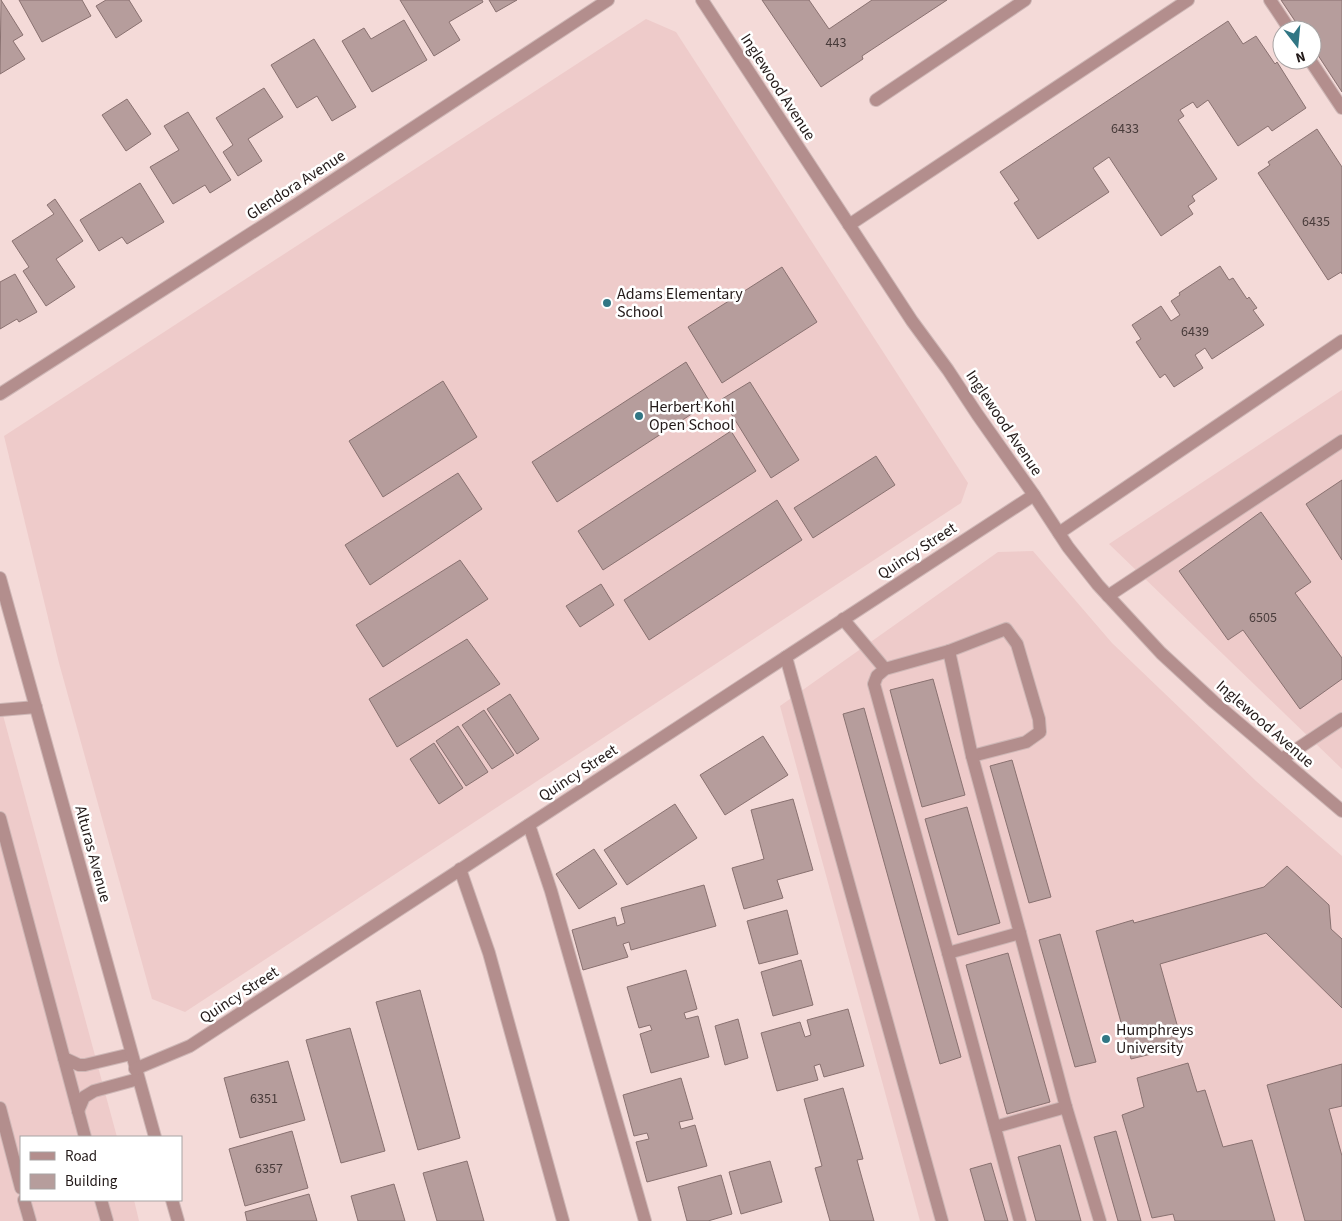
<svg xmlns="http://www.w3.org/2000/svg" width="1342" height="1221" font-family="'Source Sans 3',sans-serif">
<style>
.built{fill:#eecbca}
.building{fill:#b69d9c;stroke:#897170}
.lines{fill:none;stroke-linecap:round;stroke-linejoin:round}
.service-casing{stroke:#ceb7b6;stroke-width:14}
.minor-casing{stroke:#ceb7b6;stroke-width:14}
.service{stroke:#b38e8d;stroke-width:12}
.minor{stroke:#b38e8d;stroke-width:12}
.poi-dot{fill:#317684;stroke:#fff;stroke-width:2}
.labels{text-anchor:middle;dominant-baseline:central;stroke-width:5;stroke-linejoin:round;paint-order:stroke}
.number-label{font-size:14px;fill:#483b3a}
.street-label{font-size:16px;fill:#231a19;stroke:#fff}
.poi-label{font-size:16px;fill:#231a19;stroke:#fff;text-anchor:start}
</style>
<rect width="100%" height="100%" fill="#f4dad8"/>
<g class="built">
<path d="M 646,19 L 676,32 L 968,483 L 961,503 L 185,1012 L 152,999 L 59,663 L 4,436 Z"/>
<path d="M 1342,390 L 1342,769 L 1109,544 Z"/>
<path d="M 1033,551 L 1112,643 L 1256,781 L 1342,856 L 1342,1221 L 920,1221 L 780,706 L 998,552 Z"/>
<path d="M 0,704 L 117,1137 L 21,1137 L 21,1200 L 134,1200 L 139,1221 L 0,1221 Z"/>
</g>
<g class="building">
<path d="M 1,0 L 23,35 L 13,41 L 25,59 L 0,74 Z"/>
<path d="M 19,0 L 82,0 L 91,16 L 42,42 Z"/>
<path d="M 106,0 L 129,0 L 142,21 L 116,38 L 96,6 Z"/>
<path d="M 400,0 L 482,0 L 483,2 L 449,22 L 460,40 L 434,56 Z"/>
<path d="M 489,0 L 517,0 L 496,12 Z"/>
<path d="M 762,0 L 809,0 L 829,29 L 872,0 L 947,0 L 862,56 L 863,59 L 821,87 Z"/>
<path d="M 1281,0 L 1342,0 L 1342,92 L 1312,46 L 1312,30 L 1301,30 Z"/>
<path d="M 404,20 L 427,60 L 372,92 L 342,41 L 364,28 L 371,39 Z"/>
<path d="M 1228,21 L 1243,44 L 1256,36 L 1275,64 L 1277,62 L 1306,108 L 1272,131 L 1268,126 L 1238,146 L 1208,100 L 1197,108 L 1193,102 L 1180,110 L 1184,116 L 1178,120 L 1217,179 L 1192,196 L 1195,201 L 1188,206 L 1193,214 L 1161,236 L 1109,157 L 1093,168 L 1109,192 L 1038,239 L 1014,203 L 1019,200 L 1000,172 Z"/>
<path d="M 314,39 L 356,107 L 332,121 L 317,96 L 297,108 L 271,65 Z"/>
<path d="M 264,88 L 283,117 L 248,139 L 262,161 L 238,176 L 223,152 L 233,145 L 216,118 Z"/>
<path d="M 127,99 L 151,134 L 126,151 L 102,115 Z"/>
<path d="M 188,112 L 231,180 L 210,193 L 205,185 L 173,204 L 150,167 L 179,150 L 164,126 Z"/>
<path d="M 1317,129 L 1342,167 L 1342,274 L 1341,272 L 1328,280 L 1258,173 L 1270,165 L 1268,162 Z"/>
<path d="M 140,183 L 164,222 L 127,244 L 122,237 L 99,251 L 80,220 Z"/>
<path d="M 55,199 L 83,241 L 56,259 L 75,287 L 46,306 L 23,271 L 29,267 L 12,241 L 54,214 L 47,205 Z"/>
<path d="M 1220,266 L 1229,280 L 1233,278 L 1247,299 L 1249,297 L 1257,308 L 1253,310 L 1264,325 L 1212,359 L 1205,348 L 1195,355 L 1203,368 L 1174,387 L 1165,374 L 1160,378 L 1136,342 L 1141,339 L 1132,325 L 1161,306 L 1171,321 L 1180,315 L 1171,301 L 1180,295 L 1179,293 Z"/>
<path d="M 782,267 L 817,322 L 722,383 L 688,327 Z"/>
<path d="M 15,274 L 37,312 L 19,322 L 17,319 L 0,329 L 0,282 Z"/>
<path d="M 686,362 L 710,402 L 557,502 L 532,462 Z"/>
<path d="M 443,381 L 477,437 L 383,497 L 349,441 Z"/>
<path d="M 750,382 L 799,460 L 771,478 L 722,399 Z"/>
<path d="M 731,431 L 756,471 L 603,570 L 578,531 Z"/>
<path d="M 876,456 L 895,485 L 813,538 L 794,508 Z"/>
<path d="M 458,473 L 482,509 L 370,585 L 345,545 Z"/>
<path d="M 1342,480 L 1342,560 L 1306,504 Z"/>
<path d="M 777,500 L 802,540 L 649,640 L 624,600 Z"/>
<path d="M 1261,512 L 1311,582 L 1295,593 L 1342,658 L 1342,679 L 1300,709 L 1243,630 L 1228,640 L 1179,571 Z"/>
<path d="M 460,560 L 488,599 L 383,667 L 356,625 Z"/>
<path d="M 601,584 L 614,605 L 580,627 L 566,606 Z"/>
<path d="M 467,639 L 500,684 L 397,747 L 369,699 Z"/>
<path d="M 933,679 L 965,795 L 922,807 L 890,690 Z"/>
<path d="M 510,694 L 539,739 L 517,754 L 487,709 Z"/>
<path d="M 864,708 L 961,1057 L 940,1064 L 843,714 Z"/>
<path d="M 484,710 L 514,755 L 492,769 L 462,725 Z"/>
<path d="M 458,726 L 488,772 L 466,786 L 436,741 Z"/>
<path d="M 763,736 L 788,775 L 725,815 L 700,775 Z"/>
<path d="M 434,743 L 463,788 L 439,804 L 410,759 Z"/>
<path d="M 1012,760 L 1051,897 L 1029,903 L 990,766 Z"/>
<path d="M 793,799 L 813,870 L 777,880 L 783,898 L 744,909 L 732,868 L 764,859 L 751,810 Z"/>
<path d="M 675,804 L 697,838 L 627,885 L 604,850 Z"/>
<path d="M 967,807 L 1000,923 L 958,935 L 925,819 Z"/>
<path d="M 594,849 L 617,884 L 579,909 L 556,874 Z"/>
<path d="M 1287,866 L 1329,905 L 1331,929 L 1342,939 L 1342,1008 L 1266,933 L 1160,964 L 1183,1046 L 1131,1059 L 1096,931 L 1133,920 L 1134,923 L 1264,887 Z"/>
<path d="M 704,885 L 716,926 L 631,950 L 629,942 L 623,944 L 628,957 L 583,970 L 572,930 L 615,917 L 617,926 L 625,923 L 621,908 Z"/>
<path d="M 787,910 L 798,954 L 759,964 L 747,921 Z"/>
<path d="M 1060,934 L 1096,1062 L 1075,1067 L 1039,940 Z"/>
<path d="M 1008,953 L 1050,1102 L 1007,1114 L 966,965 Z"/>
<path d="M 801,960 L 813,1005 L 773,1016 L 761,972 Z"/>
<path d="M 686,970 L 697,1009 L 684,1013 L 686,1019 L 698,1016 L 709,1057 L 651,1073 L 640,1034 L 652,1030 L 650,1025 L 639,1028 L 627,987 Z"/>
<path d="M 420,990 L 460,1138 L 418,1150 L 376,1002 Z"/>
<path d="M 848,1009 L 864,1066 L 824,1077 L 820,1064 L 814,1066 L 818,1080 L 777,1091 L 761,1033 L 800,1022 L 805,1037 L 811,1035 L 807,1020 Z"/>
<path d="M 738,1019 L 748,1058 L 725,1065 L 715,1026 Z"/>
<path d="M 350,1028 L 385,1151 L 341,1163 L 306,1040 Z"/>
<path d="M 288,1061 L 305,1120 L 240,1138 L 224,1078 Z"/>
<path d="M 1188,1063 L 1197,1092 L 1205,1090 L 1223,1147 L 1252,1140 L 1275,1221 L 1175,1221 L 1173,1214 L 1152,1218 L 1122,1115 L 1144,1107 L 1137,1078 Z"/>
<path d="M 1342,1064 L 1342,1106 L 1329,1109 L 1342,1156 L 1342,1221 L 1305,1221 L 1267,1085 Z"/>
<path d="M 681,1078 L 693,1119 L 679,1122 L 681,1129 L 695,1125 L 707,1166 L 647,1182 L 636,1142 L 649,1139 L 647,1133 L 634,1136 L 623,1095 Z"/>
<path d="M 843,1088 L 863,1159 L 857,1160 L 874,1221 L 830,1221 L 815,1168 L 822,1166 L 804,1099 Z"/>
<path d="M 292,1131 L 308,1188 L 245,1206 L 229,1149 Z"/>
<path d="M 1116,1131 L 1141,1221 L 1118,1221 L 1094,1137 Z"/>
<path d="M 1060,1145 L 1081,1221 L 1036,1221 L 1018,1157 Z"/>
<path d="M 467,1161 L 484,1221 L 437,1221 L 423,1173 Z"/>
<path d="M 770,1161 L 782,1202 L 741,1214 L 729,1172 Z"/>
<path d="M 991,1163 L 1008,1221 L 985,1221 L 970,1169 Z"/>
<path d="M 721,1175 L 732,1214 L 708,1221 L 687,1221 L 678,1187 Z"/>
<path d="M 394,1184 L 405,1221 L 358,1221 L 351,1196 Z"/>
<path d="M 309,1194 L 317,1221 L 247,1221 L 245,1212 Z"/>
</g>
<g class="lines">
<defs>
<g id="service">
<path d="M 876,100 L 1025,0"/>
<path d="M 1108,596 L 1342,441"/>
<path d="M 843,619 L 885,669"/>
<path d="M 949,651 L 1006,629 L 1017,644 L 1039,719 L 1040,732 L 1026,742 L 972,756"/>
<path d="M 786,657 L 942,1221"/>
<path d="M 0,710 L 36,707"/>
<path d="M 1282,759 L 1342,719"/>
<path d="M 0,818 L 85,1137"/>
<path d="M 529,825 L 551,891 L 645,1221"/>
<path d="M 460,869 L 489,953 L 563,1221"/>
<path d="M 948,953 L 874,684 L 877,676 L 885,669 L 949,651 L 972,756 L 1020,933"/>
<path d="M 64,1058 L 79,1065 L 85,1065 L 131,1054"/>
<path d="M 0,1108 L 21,1188"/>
<path d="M 78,1111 L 84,1097 L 94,1091 L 138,1079"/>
<path d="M 995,1127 L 1066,1107"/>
<path d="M 24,1200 L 30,1221"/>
<path d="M 101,1200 L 107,1221"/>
<path d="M 1020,1221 L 948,953 L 1020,933 L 1066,1107 L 1100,1221"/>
</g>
<g id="minor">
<path d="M 702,0 L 912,321 L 948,370 L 977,414 L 1034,495 L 1068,547 L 1098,585 L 1161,653 L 1214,702 L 1342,811"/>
<path d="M 1270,0 L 1290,30"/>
<path d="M 1310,60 L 1342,108"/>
<path d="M 849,225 L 1188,0"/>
<path d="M 0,394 L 297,204 L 608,0"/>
<path d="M 1059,533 L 1342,341"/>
<path d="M 0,578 L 155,1137"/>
<path d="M 135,1069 L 190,1046 L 1034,495"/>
<path d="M 172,1200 L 178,1221"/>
</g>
</defs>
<use href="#service" class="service-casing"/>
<use href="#minor" class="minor-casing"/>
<use href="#service" class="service"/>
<use href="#minor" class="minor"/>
</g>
<g class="poi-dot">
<circle cx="607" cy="303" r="5"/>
<circle cx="639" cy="416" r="5"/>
<circle cx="1106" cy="1039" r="5"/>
</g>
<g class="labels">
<g class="number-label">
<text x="836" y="43">443</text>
<text x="1125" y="129">6433</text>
<text x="1316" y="222">6435</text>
<text x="1195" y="332">6439</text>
<text x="1263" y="618">6505</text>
<text x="264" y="1099">6351</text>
<text x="269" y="1169">6357</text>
</g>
<g class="street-label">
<text transform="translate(778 87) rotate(57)">Inglewood Avenue</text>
<text transform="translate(296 185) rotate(-33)">Glendora Avenue</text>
<text transform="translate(1004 423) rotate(56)">Inglewood Avenue</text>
<text transform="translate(917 551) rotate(-33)">Quincy Street</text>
<text transform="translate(1265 724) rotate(41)">Inglewood Avenue</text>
<text transform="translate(578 773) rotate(-33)">Quincy Street</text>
<text transform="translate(93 854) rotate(75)">Alturas Avenue</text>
<text transform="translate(239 995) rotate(-33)">Quincy Street</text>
</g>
<g class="poi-label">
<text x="617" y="294">Adams Elementary<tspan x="617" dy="18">School</tspan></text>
<text x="649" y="407">Herbert Kohl<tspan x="649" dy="18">Open School</tspan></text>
<text x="1116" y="1030">Humphreys<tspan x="1116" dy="18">University</tspan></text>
</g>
</g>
<rect x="20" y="1136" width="162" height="65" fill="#ffffff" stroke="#a7a3a3"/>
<rect x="30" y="1152" width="25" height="8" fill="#b38e8d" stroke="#a7a3a3"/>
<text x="65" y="1161" font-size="15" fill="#231a19">Road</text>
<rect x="30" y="1174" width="25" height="15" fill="#b69d9c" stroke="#a7a3a3"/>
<text x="65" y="1186" font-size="15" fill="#231a19">Building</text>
<g transform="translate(1297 45) rotate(164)"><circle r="24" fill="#ffffff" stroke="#a7a3a3"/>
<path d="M0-4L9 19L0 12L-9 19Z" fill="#317684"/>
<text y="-8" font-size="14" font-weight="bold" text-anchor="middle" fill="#231a19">N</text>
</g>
</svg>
